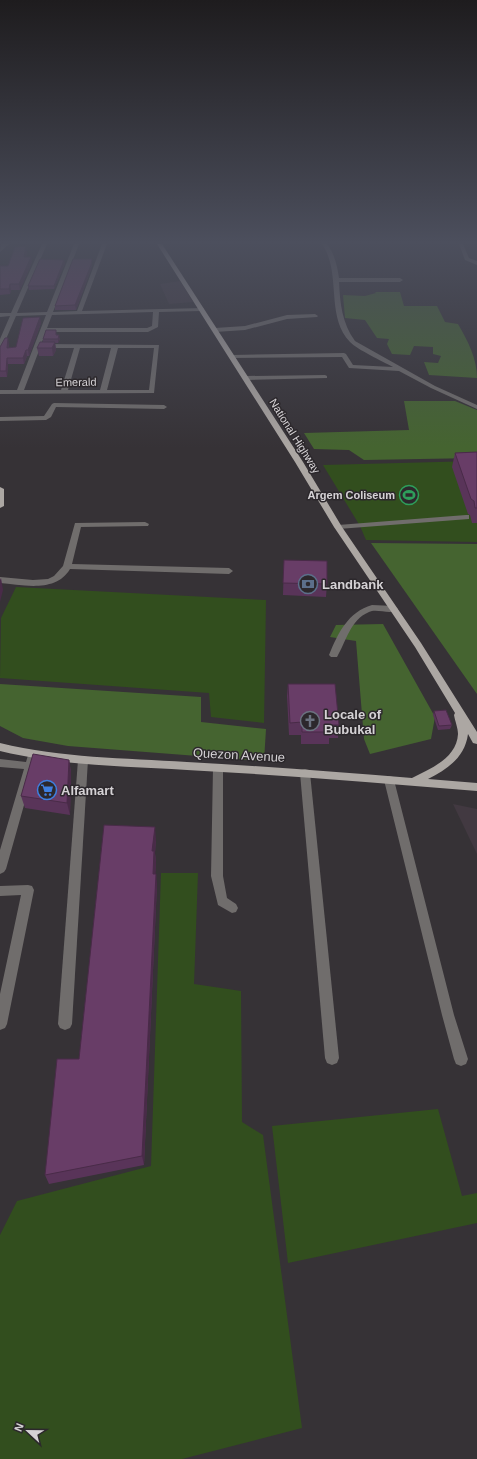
<svg xmlns="http://www.w3.org/2000/svg" width="477" height="1459" font-family="Helvetica,sans-serif">
<style>
.built{fill:#423941}
.green{fill:#324e1e}
.forest{fill:#456430}
.lines{fill:none;stroke-linecap:round;stroke-linejoin:round}
.minor{fill:#706d6c;fill-rule:evenodd}
.major{fill:#aca7a3;fill-rule:evenodd}
.wall{fill:#593459}
.shaded-wall{fill:#492b48}
.building{fill:#683d67;stroke:#492b48}
.labels{text-anchor:middle;dominant-baseline:central;stroke-width:3;stroke-linejoin:round;paint-order:stroke}
.far-street-label{font-size:11px;fill:#d5d2d5;stroke:#2c282c}
.far-poi-label{font-size:11px;font-weight:bold;fill:#d5d2d5;stroke:#2c282c;text-anchor:end}
.poi-label{font-size:13px;font-weight:bold;fill:#d5d2d5;stroke:#2c282c;text-anchor:start}
.street-label{font-size:13px;fill:#d5d2d5;stroke:#2c282c}
</style>
<rect width="100%" height="100%" fill="#363236"/>
<g class="built">
<path d="M 180,281 L 193,302 L 169,304 L 160,284 Z"/>
<path d="M 453,804 L 477,809 L 477,854 Z"/>
</g>
<g class="green">
<path d="M 477,461 L 477,542 L 366,540 L 360,526 L 323,465 Z"/>
<path d="M 16,587 L 266,600 L 264,723 L 211,717 L 209,693 L 0,678 L 1,618 Z"/>
<path d="M 161,873 L 198,873 L 194,984 L 241,991 L 242,1122 L 263,1135 L 302,1428 L 182,1459 L 0,1459 L 0,1235 L 17,1201 L 151,1166 Z"/>
<path d="M 438,1109 L 462,1196 L 477,1193 L 477,1223 L 288,1263 L 272,1126 Z"/>
</g>
<g class="forest">
<path d="M 375,292 L 400,292 L 404,306 L 437,306 L 445,322 L 458,324 C 468,341 477,359 477,378 L 429,375 L 424,362 L 438,363 L 441,356 L 433,354 L 433,347 L 414,346 L 410,355 L 392,354 L 387,344 L 389,339 L 377,338 L 365,320 L 345,318 L 343,295 L 365,296 L 376,293 Z"/>
<path d="M 404,401 L 455,401 L 477,410 L 477,458 L 364,460 L 349,450 L 314,449 L 304,433 L 409,430 Z"/>
<path d="M 371,543 L 477,544 L 477,694 Z"/>
<path d="M 383,624 L 435,717 L 431,739 L 370,754 L 364,739 L 356,641 L 330,637 L 336,625 Z"/>
<path d="M 0,684 L 201,697 L 201,722 L 266,729 L 264,761 L 68,746 L 23,738 L 0,726 Z"/>
</g>
<g class="lines">
<g class="minor">
<path d="M 1,244 L 9,244 L 0,252 Z"/>
<path d="M 42,244 L 47,244 L 17,313 L 47,312 L 74,244 L 79,244 L 53,312 L 77,311 L 102,244 L 107,244 L 82,311 L 203,308 L 204,309 L 201,311 L 159,312 L 158,327 L 148,332 L 46,332 L 41,344 L 159,345 L 154,393 L 0,394 L 0,390 L 17,390 L 46,315 L 16,316 L 3,346 L 0,348 L 0,339 L 10,316 L 0,317 L 0,313 L 11,313 ZM 153,312 L 152,326 L 147,328 L 47,328 L 52,315 ZM 40,348 L 74,348 L 61,390 L 24,390 ZM 80,348 L 111,348 L 100,390 L 68,390 ZM 118,348 L 154,348 L 149,390 L 107,390 Z"/>
<path d="M 322,244 L 327,244 C 335,255 337,265 339,278 L 400,278 L 403,280 L 400,282 L 339,282 C 340,303 342,323 355,341 L 435,386 L 477,405 L 477,409 L 431,388 L 399,371 L 349,368 L 342,357 L 230,358 L 230,356 L 232,355 L 344,353 L 346,354 L 353,365 L 393,367 C 382,361 358,350 350,342 C 325,316 342,273 322,244 Z"/>
<path d="M 459,244 L 463,244 L 469,258 L 477,261 L 477,265 L 465,260 Z"/>
<path d="M 315,314 L 318,316 L 317,317 L 287,319 L 245,330 L 215,332 L 212,330 L 215,328 L 245,326 L 287,315 Z"/>
<path d="M 325,375 L 327,376 L 327,378 L 246,380 L 243,378 L 246,376 Z"/>
<path d="M 54,403 L 164,405 L 167,407 L 164,409 L 56,407 L 51,417 L 46,420 L 0,421 L 0,417 L 44,416 L 52,404 Z"/>
<path d="M 466,515 L 469,515 L 469,519 L 338,529 L 334,527 L 338,525 Z"/>
<path d="M 145,522 L 149,524 L 148,526 L 81,527 L 72,564 L 229,568 L 233,571 L 229,574 L 70,569 C 56,593 23,585 0,583 L 0,577 L 33,580 L 48,579 L 54,576 L 63,566 L 75,523 Z"/>
<path d="M 372,605 L 394,606 L 398,609 C 392,616 377,608 369,612 C 350,620 346,642 337,657 L 331,657 L 329,655 C 338,633 348,612 372,605 Z"/>
<path d="M 33,751 L 37,752 L 38,755 L 35,766 L 6,869 L 4,872 L 0,874 L 0,850 L 24,769 L 0,767 L 0,759 L 26,762 L 29,752 Z"/>
<path d="M 83,756 L 87,757 L 88,760 L 72,1024 L 70,1028 L 65,1030 L 60,1028 L 58,1024 L 78,760 L 79,757 Z"/>
<path d="M 218,764 L 222,765 L 223,768 L 223,876 L 227,898 L 236,904 L 238,908 L 236,912 L 232,913 L 218,905 L 211,876 L 213,768 L 214,765 Z"/>
<path d="M 305,769 L 309,770 L 310,773 L 339,1058 L 337,1063 L 332,1065 L 327,1063 L 325,1058 L 300,773 L 301,770 Z"/>
<path d="M 389,776 L 393,777 L 394,780 L 454,1015 L 468,1059 L 466,1064 L 461,1066 L 456,1064 L 454,1059 L 442,1015 L 384,780 L 385,777 Z"/>
<path d="M 28,885 L 32,886 L 34,890 L 7,1024 L 5,1028 L 0,1030 L 0,994 L 21,895 L 0,896 L 0,886 Z"/>
</g>
<g class="major">
<path d="M 157,244 L 162,244 L 303,462 L 342,527 L 421,643 L 477,732 L 477,744 L 473,743 L 468,734 C 465,757 448,769 428,779 L 477,783 L 477,791 C 380,783 283,775 187,770 C 124,766 62,766 0,751 L 0,743 C 62,758 124,758 187,762 C 262,766 337,772 412,778 C 430,769 457,758 458,734 C 458,728 455,721 454,715 L 455,713 L 415,647 L 334,527 L 295,462 Z"/>
<path d="M 0,487 L 4,489 L 4,506 L 0,508 Z"/>
</g>
</g>
<g class="wall">
<path d="M 26,246 L 27,252 L 26,257 L 32,262 L 20,290 L 11,290 L 10,294 L 0,295 L 0,266 L 8,266 Z"/>
<path d="M 92,259 L 92,263 L 91,269 L 76,310 L 55,310 L 55,306 Z"/>
<path d="M 65,263 L 54,289 L 29,290 L 28,286 Z"/>
<path d="M 41,323 L 29,356 L 27,356 L 24,364 L 8,364 L 7,377 L 0,377 L 0,347 L 9,344 L 9,348 L 16,347 Z"/>
<path d="M 57,334 L 57,335 L 60,339 L 58,343 L 55,343 L 56,350 L 53,356 L 39,356 L 37,348 L 43,342 L 43,339 Z"/>
<path d="M 477,452 L 477,523 L 472,523 L 470,515 L 468,514 L 452,467 L 455,453 Z"/>
<path d="M 284,560 L 327,584 L 326,597 L 283,595 Z"/>
<path d="M 288,684 L 339,725 L 338,738 L 329,738 L 329,744 L 301,744 L 301,735 L 289,735 L 287,696 Z"/>
<path d="M 434,711 L 452,725 L 450,729 L 438,730 L 433,715 Z"/>
<path d="M 69,760 L 71,772 L 70,815 L 25,808 L 21,796 Z"/>
<path d="M 156,839 L 155,853 L 156,863 L 155,874 L 157,885 L 144,1165 L 49,1184 L 45,1175 L 79,1059 Z"/>
</g>
<g class="shaded-wall">
<path d="M 26,246 L 27,252 L 25,262 L 24,257 Z"/>
<path d="M 31,257 L 32,262 L 20,290 L 19,284 Z"/>
<path d="M 92,259 L 92,263 L 91,269 L 76,310 L 75,305 Z"/>
<path d="M 64,260 L 65,263 L 54,289 L 54,286 Z"/>
<path d="M 10,284 L 11,290 L 10,294 L 9,289 Z"/>
<path d="M 40,317 L 41,323 L 29,356 L 28,350 Z"/>
<path d="M 59,335 L 60,339 L 58,343 L 58,339 Z"/>
<path d="M 8,338 L 9,344 L 8,353 L 7,348 Z"/>
<path d="M 55,342 L 56,350 L 53,356 L 52,348 Z"/>
<path d="M 26,350 L 27,356 L 24,364 L 23,358 Z"/>
<path d="M 7,358 L 8,364 L 7,377 L 6,371 Z"/>
<path d="M 1,578 L 3,590 L 0,602 L 0,580 Z"/>
<path d="M 69,760 L 71,772 L 70,815 L 67,803 Z"/>
<path d="M 155,827 L 156,839 L 155,853 L 156,863 L 155,885 L 153,874 L 152,851 Z"/>
<path d="M 156,874 L 157,885 L 144,1165 L 142,1156 Z"/>
</g>
<g class="building">
<path d="M 26,246 L 24,257 L 31,257 L 19,284 L 10,284 L 9,289 L 0,289 L 0,266 L 8,266 L 15,247 Z"/>
<path d="M 40,259 L 64,260 L 54,286 L 28,286 Z"/>
<path d="M 73,259 L 92,259 L 91,265 L 75,305 L 55,306 Z"/>
<path d="M 40,317 L 28,350 L 26,350 L 23,358 L 7,358 L 6,371 L 0,371 L 0,347 L 5,338 L 8,338 L 7,348 L 16,347 L 23,318 Z"/>
<path d="M 46,330 L 56,330 L 56,335 L 59,335 L 58,339 L 43,339 Z"/>
<path d="M 40,342 L 55,342 L 52,348 L 37,348 Z"/>
<path d="M 477,452 L 477,508 L 475,508 L 474,501 L 471,499 L 455,453 Z"/>
<path d="M 284,560 L 327,561 L 327,584 L 283,583 Z"/>
<path d="M 288,684 L 335,684 L 339,725 L 329,725 L 330,732 L 302,732 L 302,722 L 290,723 Z"/>
<path d="M 446,710 L 452,725 L 439,726 L 434,711 Z"/>
<path d="M 33,754 L 69,760 L 67,803 L 21,796 Z"/>
<path d="M 104,825 L 155,827 L 152,851 L 154,851 L 153,874 L 156,874 L 142,1156 L 45,1175 L 57,1059 L 79,1059 Z"/>
</g>
<linearGradient id="sky" x2="0" y2="1"><stop stop-color="#1e1c1e"/><stop offset="0.54" stop-color="#4c4f5d"/><stop offset="1" stop-color="#4c4f5d" stop-opacity="0"/></linearGradient>
<rect width="477" height="448" fill="url(#sky)"/>
<defs>
<symbol id="stadium-ring" viewBox="-11 -11 22 22"><circle r="9.5" fill="#2c282c" stroke="#2e9e5b" stroke-width="1.5"/><path d="M0-5a6.5 5 0 1 0 0 10a6.5 5 0 1 0 0-10ZM-3.5-1.8h7v3.6h-7Z" fill="#2e9e5b"/></symbol>
<symbol id="bank-ring" viewBox="-11 -11 22 22"><circle r="9.5" fill="#2c282c" stroke="#5c6f8a" stroke-width="1.5"/><path d="M-6-4H6V4H-6ZM0-2.3a2.3 2.3 0 1 0 0 4.6a2.3 2.3 0 1 0 0-4.6Z" fill="#5c6f8a"/></symbol>
<symbol id="church-ring" viewBox="-11 -11 22 22"><circle r="9.5" fill="#2c282c" stroke="#6b7280" stroke-width="1.5"/><path d="M-1.2-6h2.4v3.5h3.3v2.4h-3.3V6h-2.4V-.1h-3.3v-2.4h3.3Z" fill="#6b7280"/></symbol>
<symbol id="supermarket-ring" viewBox="-11 -11 22 22"><circle r="9.5" fill="#2c282c" stroke="#3f7fe0" stroke-width="1.5"/><path d="M-6-5.5h2.5l.6 2H6L4.5 2H-2.5L-4.4-4H-6ZM-1.5 3.2a1.3 1.3 0 1 0 .1 0ZM3 3.2a1.3 1.3 0 1 0 .1 0Z" fill="#3f7fe0"/></symbol>
</defs>
<g fill-rule="evenodd">
<use href="#stadium-ring" x="398" y="484" width="22" height="22"/>
<use href="#bank-ring" x="297" y="573" width="22" height="22"/>
<use href="#church-ring" x="299" y="710" width="22" height="22"/>
<use href="#supermarket-ring" x="36" y="779" width="22" height="22"/>
</g>
<g class="labels">
<g class="far-street-label">
<text transform="translate(76 382) rotate(-1)">Emerald</text>
<text transform="translate(295 436) rotate(58)">National Highway</text>
</g>
<g class="far-poi-label">
<text x="395" y="495">Argem Coliseum</text>
</g>
<g class="poi-label">
<text x="322" y="584">Landbank</text>
<text x="324" y="714">Locale of<tspan x="324" dy="15">Bubukal</tspan></text>
<text x="61" y="790">Alfamart</text>
</g>
<g class="street-label">
<text transform="translate(239 755) rotate(3)">Quezon Avenue</text>
</g>
</g>
<g transform="translate(28 1431) rotate(292)" stroke="#2c282c" stroke-width="3" paint-order="stroke">
<path d="M0-3L7 15L0 10L-7 15Z" fill="#d5d2d5"/>
<text y="-6" font-size="11" font-weight="bold" text-anchor="middle" fill="#d5d2d5">N</text>
</g>
</svg>
